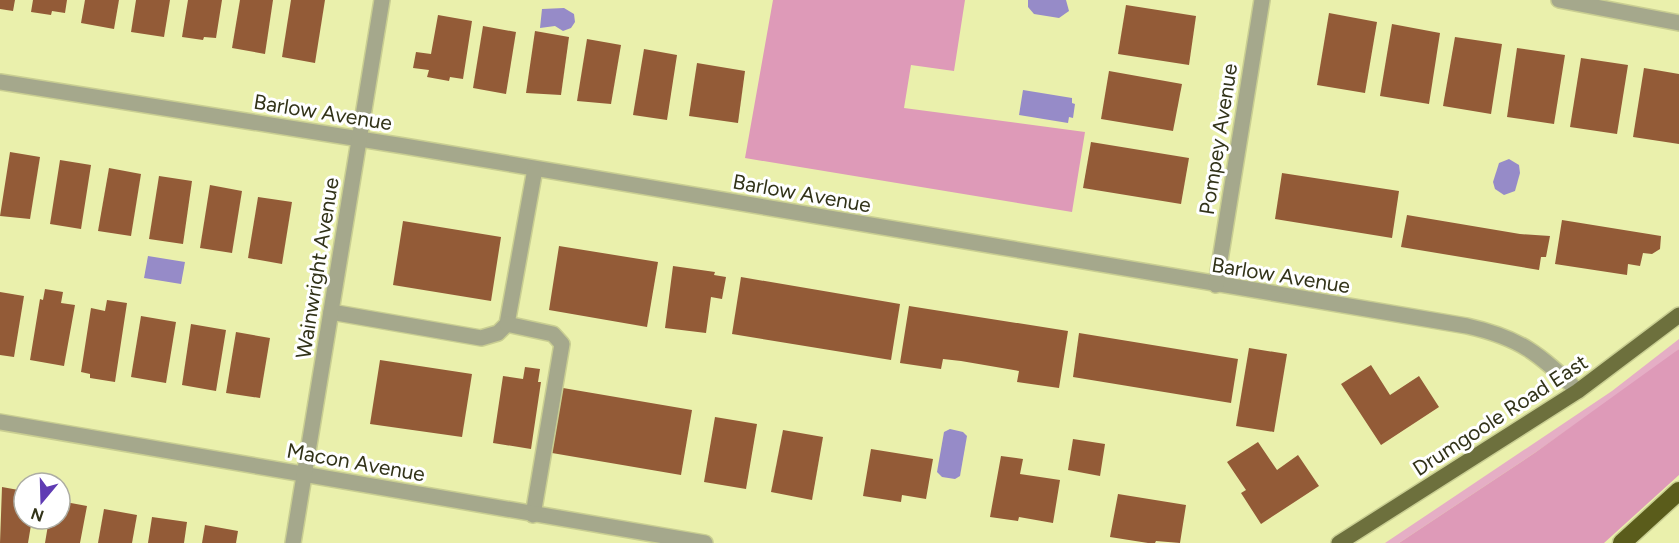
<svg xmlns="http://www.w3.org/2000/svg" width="1679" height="543" font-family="Figtree,sans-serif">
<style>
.green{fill:#e5aec5}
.forest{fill:#de9ab8}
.water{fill:#968bc8}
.building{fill:#935b37}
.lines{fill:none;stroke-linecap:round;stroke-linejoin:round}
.minor-casing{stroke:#c9ce92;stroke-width:18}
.major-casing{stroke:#c9ce92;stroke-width:18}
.highway-casing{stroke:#c9ce92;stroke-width:21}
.minor{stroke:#a5a88c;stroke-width:15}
.major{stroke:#6d703d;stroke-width:15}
.highway{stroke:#5a5c1b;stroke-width:18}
.labels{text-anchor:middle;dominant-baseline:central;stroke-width:6;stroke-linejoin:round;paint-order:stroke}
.street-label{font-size:21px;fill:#323319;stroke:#fff}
</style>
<rect width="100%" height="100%" fill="#eaf0ac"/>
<path class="green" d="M 1679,339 L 1679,349 L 1664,362 L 1536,452 L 1399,543 L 1385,543 L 1612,391 Z"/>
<g class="forest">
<path d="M 773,0 L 965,0 L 954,71 L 911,65 L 904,108 L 1085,132 L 1072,212 L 745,158 Z"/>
<path d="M 1679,349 L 1679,475 L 1604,543 L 1399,543 L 1536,452 Z"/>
</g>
<g class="water">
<path d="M 1028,0 L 1066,0 L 1069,11 L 1059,18 L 1034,14 L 1028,7 Z"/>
<path d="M 564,8 L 574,14 L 575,22 L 571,28 L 563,31 L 555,26 L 540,28 L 542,9 Z"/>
<path d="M 1023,90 L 1072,98 L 1072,103 L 1075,104 L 1073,118 L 1069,117 L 1068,123 L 1019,115 Z"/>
<path d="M 1509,159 L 1519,165 L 1520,173 L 1515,191 L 1504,195 L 1495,189 L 1493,182 L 1499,163 Z"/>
<path d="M 148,256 L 185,262 L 181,284 L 144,278 Z"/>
<path d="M 950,429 L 963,432 L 967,436 L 960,476 L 955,479 L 942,477 L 937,472 L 944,432 Z"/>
</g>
<g class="building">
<path d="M 0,0 L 15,0 L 13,11 L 0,9 Z"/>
<path d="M 33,0 L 67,0 L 65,13 L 52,11 L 51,15 L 31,12 Z"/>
<path d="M 85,0 L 119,0 L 114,29 L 81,23 Z"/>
<path d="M 136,0 L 170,0 L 164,37 L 131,32 Z"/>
<path d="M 188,0 L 222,0 L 216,38 L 204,37 L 203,40 L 182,37 Z"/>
<path d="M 240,0 L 273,0 L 265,54 L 232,48 Z"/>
<path d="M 291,0 L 325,0 L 315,63 L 282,57 Z"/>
<path d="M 1126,5 L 1196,16 L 1189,65 L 1118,54 Z"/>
<path d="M 1329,13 L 1377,22 L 1365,93 L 1317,85 Z"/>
<path d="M 438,15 L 472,21 L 463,79 L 450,77 L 449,81 L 427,77 L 429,70 L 413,68 L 416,52 L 431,54 Z"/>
<path d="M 1392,24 L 1440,33 L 1429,104 L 1380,96 Z"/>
<path d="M 483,26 L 516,32 L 506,94 L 473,88 Z"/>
<path d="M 535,31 L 569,37 L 561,95 L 526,93 Z"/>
<path d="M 1455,37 L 1502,44 L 1491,114 L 1443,106 Z"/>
<path d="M 587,39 L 621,45 L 611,104 L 577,101 Z"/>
<path d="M 1517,48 L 1565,55 L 1554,124 L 1507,117 Z"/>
<path d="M 644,49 L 677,55 L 667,120 L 633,115 Z"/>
<path d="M 1581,58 L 1628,65 L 1617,134 L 1570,127 Z"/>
<path d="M 697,63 L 745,71 L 738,123 L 689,116 Z"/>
<path d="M 1644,68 L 1679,74 L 1679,144 L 1633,137 Z"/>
<path d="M 1109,71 L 1182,84 L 1173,131 L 1101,119 Z"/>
<path d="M 1091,142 L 1189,158 L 1181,204 L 1083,188 Z"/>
<path d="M 10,152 L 40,157 L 30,219 L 0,216 Z"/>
<path d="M 60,160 L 91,165 L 81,229 L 50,224 Z"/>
<path d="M 109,168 L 141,174 L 131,236 L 98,231 Z"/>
<path d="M 1282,173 L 1399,191 L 1392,238 L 1275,219 Z"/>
<path d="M 159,176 L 192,181 L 183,244 L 149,239 Z"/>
<path d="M 210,185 L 242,191 L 232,253 L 200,248 Z"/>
<path d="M 258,197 L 292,202 L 282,264 L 248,258 Z"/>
<path d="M 1407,215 L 1520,234 L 1550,236 L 1546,257 L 1541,257 L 1539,270 L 1401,247 Z"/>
<path d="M 1562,220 L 1661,236 L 1660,249 L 1652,254 L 1643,253 L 1640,266 L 1628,264 L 1627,275 L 1555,264 Z"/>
<path d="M 403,221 L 501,237 L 491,301 L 393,285 Z"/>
<path d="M 559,246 L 658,262 L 647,327 L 549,310 Z"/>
<path d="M 673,266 L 715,272 L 714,275 L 726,277 L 722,299 L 711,297 L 706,333 L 665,328 Z"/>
<path d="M 741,277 L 900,304 L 891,360 L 732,334 Z"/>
<path d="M 45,289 L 63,292 L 61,303 L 75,305 L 64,366 L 30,360 L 40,299 L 43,300 Z"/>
<path d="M 0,292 L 24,296 L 14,357 L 0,355 Z"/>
<path d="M 107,300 L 127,303 L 115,382 L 90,378 L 90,374 L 81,372 L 91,308 L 105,311 Z"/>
<path d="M 909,306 L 1068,331 L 1059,388 L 1017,382 L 1019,371 L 961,361 L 943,359 L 941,369 L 900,363 Z"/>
<path d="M 141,316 L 176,322 L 166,383 L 131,377 Z"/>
<path d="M 191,324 L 226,330 L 216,391 L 182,385 Z"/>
<path d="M 236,332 L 270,338 L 260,398 L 226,393 Z"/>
<path d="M 1079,333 L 1238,359 L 1231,403 L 1073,377 Z"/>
<path d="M 1249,348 L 1287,354 L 1274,432 L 1236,426 Z"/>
<path d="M 380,360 L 472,374 L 462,437 L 370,424 Z"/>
<path d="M 1371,365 L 1390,395 L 1419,376 L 1439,407 L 1381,445 L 1341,384 Z"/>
<path d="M 525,367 L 540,369 L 538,382 L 541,382 L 531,449 L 493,443 L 503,376 L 523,379 Z"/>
<path d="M 563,388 L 692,410 L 681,475 L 552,453 Z"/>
<path d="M 715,417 L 757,424 L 746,489 L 704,482 Z"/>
<path d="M 783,430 L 823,437 L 812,500 L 771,492 Z"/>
<path d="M 1073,439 L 1105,444 L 1100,476 L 1068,470 Z"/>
<path d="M 1258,442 L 1277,470 L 1298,455 L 1319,486 L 1261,524 L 1241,493 L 1246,490 L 1227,462 Z"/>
<path d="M 871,449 L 933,459 L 926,499 L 902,495 L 901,502 L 863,496 Z"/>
<path d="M 1001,456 L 1023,459 L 1020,474 L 1060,480 L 1053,523 L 1019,517 L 1018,521 L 990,517 Z"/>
<path d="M 2,487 L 24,491 L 24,519 L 32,519 L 28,543 L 0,543 Z"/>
<path d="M 1118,494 L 1186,505 L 1180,543 L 1156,541 L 1155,543 L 1148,543 L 1110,537 Z"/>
<path d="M 60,501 L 87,506 L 80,543 L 45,543 L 49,519 L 60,519 Z"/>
<path d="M 104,509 L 137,515 L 132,543 L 98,543 Z"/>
<path d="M 152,517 L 187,522 L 184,543 L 148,543 Z"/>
<path d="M 205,525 L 238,531 L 236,543 L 202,543 Z"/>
</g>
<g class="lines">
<defs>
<g id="minor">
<path d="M 1559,0 L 1679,23"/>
<path d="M 0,82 L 404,146 L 1467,326 C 1521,338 1539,354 1578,391"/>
<path d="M 1216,285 L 1262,0"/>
<path d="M 331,312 L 481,338 L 498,333 L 507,324 L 535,169"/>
<path d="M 507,324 L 553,334 L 562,344 L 533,515"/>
<path d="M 0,422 L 705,543"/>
<path d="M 293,543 L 382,0"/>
</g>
<path id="major" d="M 1339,543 L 1578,391 L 1679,315"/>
<path id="highway" d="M 1622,543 L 1679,491"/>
</defs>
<use href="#minor" class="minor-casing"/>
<use href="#major" class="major-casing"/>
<use href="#highway" class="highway-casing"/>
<use href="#minor" class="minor"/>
<use href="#major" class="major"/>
<use href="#highway" class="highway"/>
</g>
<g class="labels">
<g class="street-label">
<text transform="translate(323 112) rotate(9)">Barlow Avenue</text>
<text transform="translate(1218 139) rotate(-81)">Pompey Avenue</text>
<text transform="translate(802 193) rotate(10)">Barlow Avenue</text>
<text transform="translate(317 268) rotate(-81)">Wainwright Avenue</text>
<text transform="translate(1281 275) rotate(9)">Barlow Avenue</text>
<text transform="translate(1500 415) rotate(-33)">Drumgoole Road East</text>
<text transform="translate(356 462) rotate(10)">Macon Avenue</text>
</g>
</g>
<g transform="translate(42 501) rotate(199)"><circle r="28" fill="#ffffff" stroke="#adada3" stroke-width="1.5"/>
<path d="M0-4.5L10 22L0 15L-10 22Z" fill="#5f3bb3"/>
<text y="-9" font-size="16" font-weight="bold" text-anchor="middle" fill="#323319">N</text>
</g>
</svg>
